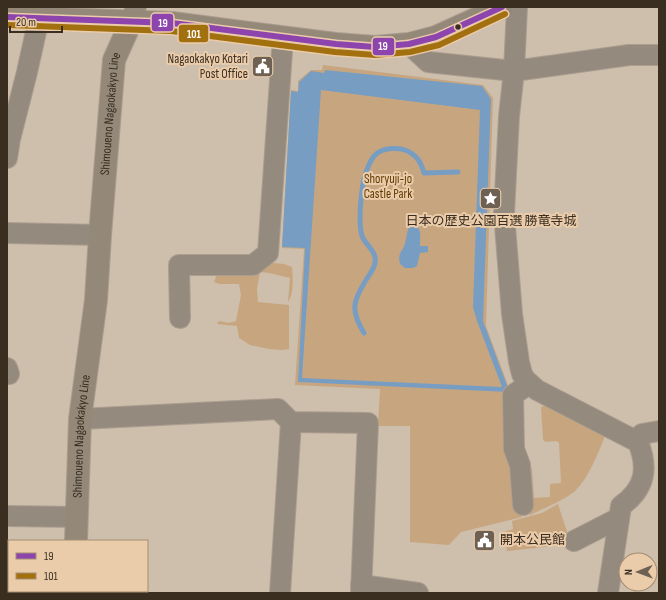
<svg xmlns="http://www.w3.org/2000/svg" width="666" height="600" font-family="'Sofia Sans Condensed','Noto Sans JP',sans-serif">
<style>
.green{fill:#c7a67f}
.water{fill:#789dc3;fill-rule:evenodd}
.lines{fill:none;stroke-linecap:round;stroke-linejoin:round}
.stream{stroke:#789dc3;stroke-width:5}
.street-casing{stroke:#ab9e90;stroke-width:22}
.secondary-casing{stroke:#ab9e90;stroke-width:24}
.street{stroke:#948a7e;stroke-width:20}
.secondary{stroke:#948879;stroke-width:22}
.bus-1-casing{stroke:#ebccaa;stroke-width:9}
.bus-2-casing{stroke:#ebccaa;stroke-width:9}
.bus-1{stroke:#8e44ad;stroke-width:6}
.bus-2{stroke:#a2700f;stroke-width:6}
.bus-dot{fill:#3a2e21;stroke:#ebccaa;stroke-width:1.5}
.labels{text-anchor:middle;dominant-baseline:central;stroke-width:4;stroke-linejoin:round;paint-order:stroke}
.poi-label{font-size:13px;fill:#3a2e21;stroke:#ebccaa;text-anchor:end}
.street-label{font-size:13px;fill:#3a2e21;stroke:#ebccaa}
.park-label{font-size:13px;fill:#613b00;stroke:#ebccaa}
.line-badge{stroke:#ebccaa;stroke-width:1.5}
.badge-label{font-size:11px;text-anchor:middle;font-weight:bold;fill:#fff}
</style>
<rect width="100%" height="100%" fill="#cebeac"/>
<g class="green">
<path d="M 323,65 L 483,85 L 493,98 L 486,326 L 509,388 L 522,517 L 461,532 L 449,545 L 410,542 L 410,426 L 378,426 L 380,389 L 295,385 L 304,249 L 282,248 L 291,90 L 298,91 L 298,81 L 311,70 L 322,70 Z"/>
<path d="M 273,263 L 284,264 L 292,267 C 293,276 294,295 288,302 L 290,278 L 269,273 L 260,272 L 257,289 L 258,302 L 289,305 L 289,349 L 282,350 L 269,349 L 250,345 L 239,338 L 237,326 L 217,324 L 219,321 L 229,323 L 236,321 L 241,295 L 239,284 L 219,284 L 214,282 L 217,274 L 261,266 Z"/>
<path d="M 546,405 L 604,435 L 604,439 C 597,455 589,477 576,490 C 569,498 540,510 530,515 L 527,513 L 528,468 L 532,469 L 534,498 L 550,497 L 550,484 L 561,483 L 559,443 L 557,441 L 546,442 L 543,440 L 541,407 Z"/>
<path d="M 558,504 L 571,544 L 507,551 L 504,532 L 513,529 L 512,521 L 542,513 Z"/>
</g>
<g class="water">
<path d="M 325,70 L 482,86 L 491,99 L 483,321 L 508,388 L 508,392 L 298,382 L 305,248 L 282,247 L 291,91 L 298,92 L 299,82 L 311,71 L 324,73 ZM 321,90 L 480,110 L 473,307 L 477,321 L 502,387 L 302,378 Z"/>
<path d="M 410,224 C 423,225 420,237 420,246 L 428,246 L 428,252 L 420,253 L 417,266 L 413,268 L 405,268 L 400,264 C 397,252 403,252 405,243 C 407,236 407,230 410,224 Z"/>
</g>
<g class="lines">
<path class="stream" d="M 364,333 C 350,310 353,301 366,280 C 369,275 374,269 375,263 C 377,251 366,246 362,236 C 358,223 361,193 364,179 C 366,171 369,163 374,156 C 382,147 401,146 411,153 C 418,157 422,165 424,173 L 458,172"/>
<defs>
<g id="street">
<path d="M 131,22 L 136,7"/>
<path d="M 409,44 L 428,62 L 514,71 L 517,7"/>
<path d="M 7,158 L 10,139 L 27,72 L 39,18"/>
<path d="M 7,233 L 100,235"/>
<path d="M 180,318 L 179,265 L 253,265 L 268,253 L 283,37"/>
<path d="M 7,368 L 9,374"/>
<path d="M 80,419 L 278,409 L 291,422 L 368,423 L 361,593"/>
<path d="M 638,442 L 642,434 L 659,431"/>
<path d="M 523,505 L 520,465 L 514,449 L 513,395 L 529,384"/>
<path d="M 7,516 L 77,517"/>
<path d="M 574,541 L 619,518"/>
<path d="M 7,585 L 9,585"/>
<path d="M 361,585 L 418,593"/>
<path d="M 23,591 L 28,593"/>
<path d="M 280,593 L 291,422"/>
<path d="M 608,593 L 621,506 C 645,489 649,469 638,442 L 537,390 L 525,379 L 522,374 L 519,362 L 512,314 L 504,213 L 509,116 L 514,71 L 629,55 L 659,55"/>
</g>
<g id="secondary">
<path d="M 7,17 L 172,23 L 336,44 L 375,47 L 409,44 L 436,37 L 502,7"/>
<path id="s1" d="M 76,541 L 80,419 L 96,300 L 100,235 L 114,60 L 131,22"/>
<path d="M 74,593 L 74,591"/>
</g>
</defs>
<use href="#street" class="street-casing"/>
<use href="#secondary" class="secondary-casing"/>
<use href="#street" class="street"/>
<use href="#secondary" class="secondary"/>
<defs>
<path id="bus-1" d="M 7,17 L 172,23 L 336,44 L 375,47 L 409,44 L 436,37 L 502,7"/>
<path id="bus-2" d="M 7,25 L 171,31 L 335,52 L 375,55 L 410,52 L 439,45 L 505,14"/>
</defs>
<use href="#bus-1" class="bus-1-casing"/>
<use href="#bus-2" class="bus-2-casing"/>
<use href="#bus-1" class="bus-1"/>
<use href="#bus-2" class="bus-2"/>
</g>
<defs>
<symbol id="civic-square" viewBox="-11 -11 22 22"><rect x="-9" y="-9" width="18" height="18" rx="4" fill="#6e6052" stroke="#ebccaa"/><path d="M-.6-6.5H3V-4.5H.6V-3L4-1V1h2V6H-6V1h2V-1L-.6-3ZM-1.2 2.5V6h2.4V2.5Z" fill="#fff"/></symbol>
<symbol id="sight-square" viewBox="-11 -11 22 22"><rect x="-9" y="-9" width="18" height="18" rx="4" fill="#6e6052" stroke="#ebccaa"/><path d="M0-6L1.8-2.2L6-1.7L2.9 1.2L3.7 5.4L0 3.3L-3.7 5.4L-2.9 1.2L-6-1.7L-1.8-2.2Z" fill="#fff"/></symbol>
</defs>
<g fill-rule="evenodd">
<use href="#civic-square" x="250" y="54" width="25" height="25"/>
<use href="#sight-square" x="478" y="186" width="25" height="25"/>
<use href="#civic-square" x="472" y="528" width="25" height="25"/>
</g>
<circle class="bus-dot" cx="458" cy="27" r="3.5"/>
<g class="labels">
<g class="poi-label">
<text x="248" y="59">Nagaokakyo Kotari<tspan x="248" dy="15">Post Office</tspan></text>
<text x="491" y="221" text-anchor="middle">日本の歴史公園百選 勝竜寺城</text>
<text x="500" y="540" text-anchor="start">開本公民館</text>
</g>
<g class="street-label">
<text stroke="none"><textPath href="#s1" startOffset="429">Shimoueno Nagaokakyo Line</textPath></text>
<text stroke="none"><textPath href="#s1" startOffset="105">Shimoueno Nagaokakyo Line</textPath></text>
</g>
<g class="park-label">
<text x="388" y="179">Shoryuji-jo<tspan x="388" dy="15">Castle Park</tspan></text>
</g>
</g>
<g class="line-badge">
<rect x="151" y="13" width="23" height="19" rx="4" fill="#8e44ad"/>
<rect x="178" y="24" width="31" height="19" rx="4" fill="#a2700f"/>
<rect x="372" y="37" width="23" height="19" rx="4" fill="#8e44ad"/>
</g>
<g class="badge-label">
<text x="163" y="27">19</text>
<text x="194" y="38">101</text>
<text x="383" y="50">19</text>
</g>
<rect width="666" height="600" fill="none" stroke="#3a2e21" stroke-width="16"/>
<rect x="8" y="540" width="140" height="52" fill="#ebccaa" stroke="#a48d73"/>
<rect x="16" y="553" width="20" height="6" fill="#8e44ad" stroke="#a48d73"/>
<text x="44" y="560" font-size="12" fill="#3a2e21">19</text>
<rect x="16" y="573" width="20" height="6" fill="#a2700f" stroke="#a48d73"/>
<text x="44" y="580" font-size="12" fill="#3a2e21">101</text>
<g transform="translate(638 572) rotate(269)"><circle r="19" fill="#ebccaa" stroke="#a48d73"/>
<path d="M0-3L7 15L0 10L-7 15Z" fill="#6e6052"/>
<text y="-6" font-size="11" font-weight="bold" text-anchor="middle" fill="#3a2e21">N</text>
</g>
<path d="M10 26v6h52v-6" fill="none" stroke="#3a2e21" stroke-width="2"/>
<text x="16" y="26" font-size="12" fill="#3a2e21" stroke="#ebccaa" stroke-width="3" paint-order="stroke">20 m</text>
</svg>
